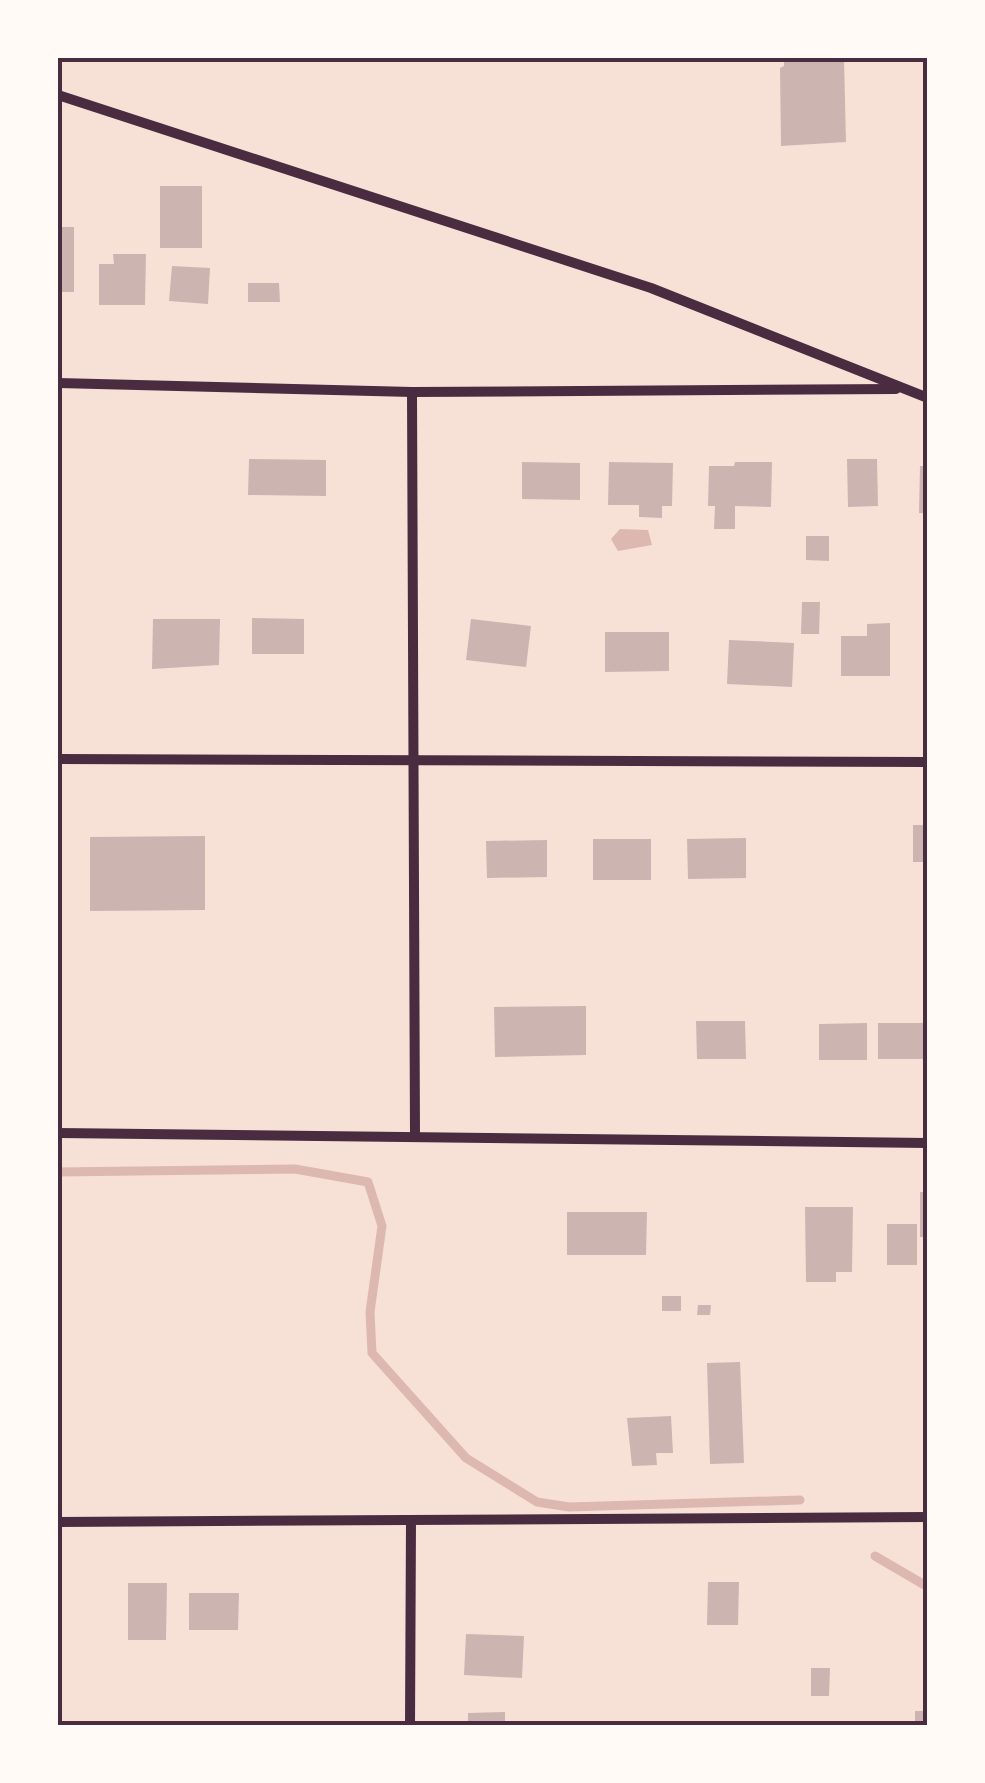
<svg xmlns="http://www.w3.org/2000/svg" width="985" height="1783" font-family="'Noto Serif',serif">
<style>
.water{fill:#dcb8b0}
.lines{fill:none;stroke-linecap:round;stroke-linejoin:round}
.stream{stroke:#dcb8b0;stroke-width:9}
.building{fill:#ccb4b1}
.minor{stroke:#4a2c40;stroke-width:10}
.neatline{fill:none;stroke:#4a2c40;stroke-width:4}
</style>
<rect width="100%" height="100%" fill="#f7e1d7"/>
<path class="water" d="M 620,529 L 648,530 L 652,545 L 618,551 L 611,539 Z"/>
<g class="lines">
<g class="stream">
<path d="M 58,1172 L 295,1169 L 368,1182 L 382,1226 L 370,1312 L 372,1353 L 466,1458 L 537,1502 L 569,1507 L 800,1500"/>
<path d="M 875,1556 L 928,1587"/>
</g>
</g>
<g class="building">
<path d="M 784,58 L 844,58 L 846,142 L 781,146 L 780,68 L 784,66 Z"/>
<rect x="160" y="186" width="42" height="62"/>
<rect x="58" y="227" width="16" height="65"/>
<path d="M 113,254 L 146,254 L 145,305 L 99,305 L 99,264 L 114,264 Z"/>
<path d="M 172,266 L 210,268 L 208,304 L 169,301 Z"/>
<path d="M 248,283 L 279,283 L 280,302 L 248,302 Z"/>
<path d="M 249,459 L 326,460 L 326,496 L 248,495 Z"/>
<path d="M 847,459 L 877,459 L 878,506 L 848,507 Z"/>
<path d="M 522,462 L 580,463 L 580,500 L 522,499 Z"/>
<path d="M 609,462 L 673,463 L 672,506 L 662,506 L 662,518 L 639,517 L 639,505 L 608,505 Z"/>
<path d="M 735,462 L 772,462 L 771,507 L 735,506 L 735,529 L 714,529 L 715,506 L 708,506 L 709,466 L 734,466 Z"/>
<path d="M 920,466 L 928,466 L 928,513 L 919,513 Z"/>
<path d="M 806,536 L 829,536 L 829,561 L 806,560 Z"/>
<path d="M 802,602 L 820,602 L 819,634 L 801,634 Z"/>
<path d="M 252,618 L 304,619 L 304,654 L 252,654 Z"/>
<path d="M 153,619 L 220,619 L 219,665 L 152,669 Z"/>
<path d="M 471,619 L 531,626 L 526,667 L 466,660 Z"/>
<path d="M 890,623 L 890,676 L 841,676 L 841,636 L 867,636 L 867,624 Z"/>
<path d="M 605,632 L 669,632 L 669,671 L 605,672 Z"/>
<path d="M 729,640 L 794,643 L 792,687 L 727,684 Z"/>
<rect x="913" y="825" width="15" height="37"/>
<path d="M 205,836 L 205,910 L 90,911 L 90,837 Z"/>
<path d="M 746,838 L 746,878 L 688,879 L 687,839 Z"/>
<rect x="593" y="839" width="58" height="41"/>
<path d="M 547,840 L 547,877 L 487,878 L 486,841 Z"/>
<path d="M 586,1006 L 586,1055 L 495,1057 L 494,1007 Z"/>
<path d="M 696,1021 L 745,1021 L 746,1059 L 697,1059 Z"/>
<path d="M 867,1023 L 867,1060 L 819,1060 L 819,1024 Z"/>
<rect x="878" y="1023" width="46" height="36"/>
<rect x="920" y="1192" width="8" height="45"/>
<path d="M 805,1207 L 853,1207 L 852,1272 L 836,1272 L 836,1282 L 806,1282 Z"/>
<path d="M 567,1212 L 647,1212 L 646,1255 L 567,1255 Z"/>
<rect x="887" y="1224" width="30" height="41"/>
<rect x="662" y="1296" width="19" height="15"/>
<path d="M 698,1305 L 711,1305 L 710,1315 L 697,1315 Z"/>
<path d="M 740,1362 L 744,1463 L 710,1464 L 707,1363 Z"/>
<path d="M 671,1416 L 673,1453 L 656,1453 L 657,1465 L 632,1466 L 627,1418 Z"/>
<path d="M 708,1582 L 739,1582 L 738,1625 L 707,1625 Z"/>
<path d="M 128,1583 L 167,1583 L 166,1640 L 128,1640 Z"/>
<path d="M 189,1593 L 239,1593 L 238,1630 L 189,1630 Z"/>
<path d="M 466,1634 L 524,1636 L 522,1678 L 464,1675 Z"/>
<path d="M 811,1668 L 830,1668 L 829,1696 L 811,1696 Z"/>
<rect x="915" y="1711" width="13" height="15"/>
<path d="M 505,1712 L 505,1726 L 468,1726 L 468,1713 Z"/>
</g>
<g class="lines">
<g class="minor">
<path d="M 58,95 L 651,288 L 928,398"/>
<path d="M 58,383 L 412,392 L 896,389"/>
<path d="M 412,392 L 415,1137"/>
<path d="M 58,759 L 928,762"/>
<path d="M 58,1133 L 928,1143"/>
<path d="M 58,1522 L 928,1517"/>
<path d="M 410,1726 L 411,1520"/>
</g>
</g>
<rect width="985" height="1783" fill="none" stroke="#fffaf5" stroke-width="120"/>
<rect x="60" y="60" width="865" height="1663" class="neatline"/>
</svg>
